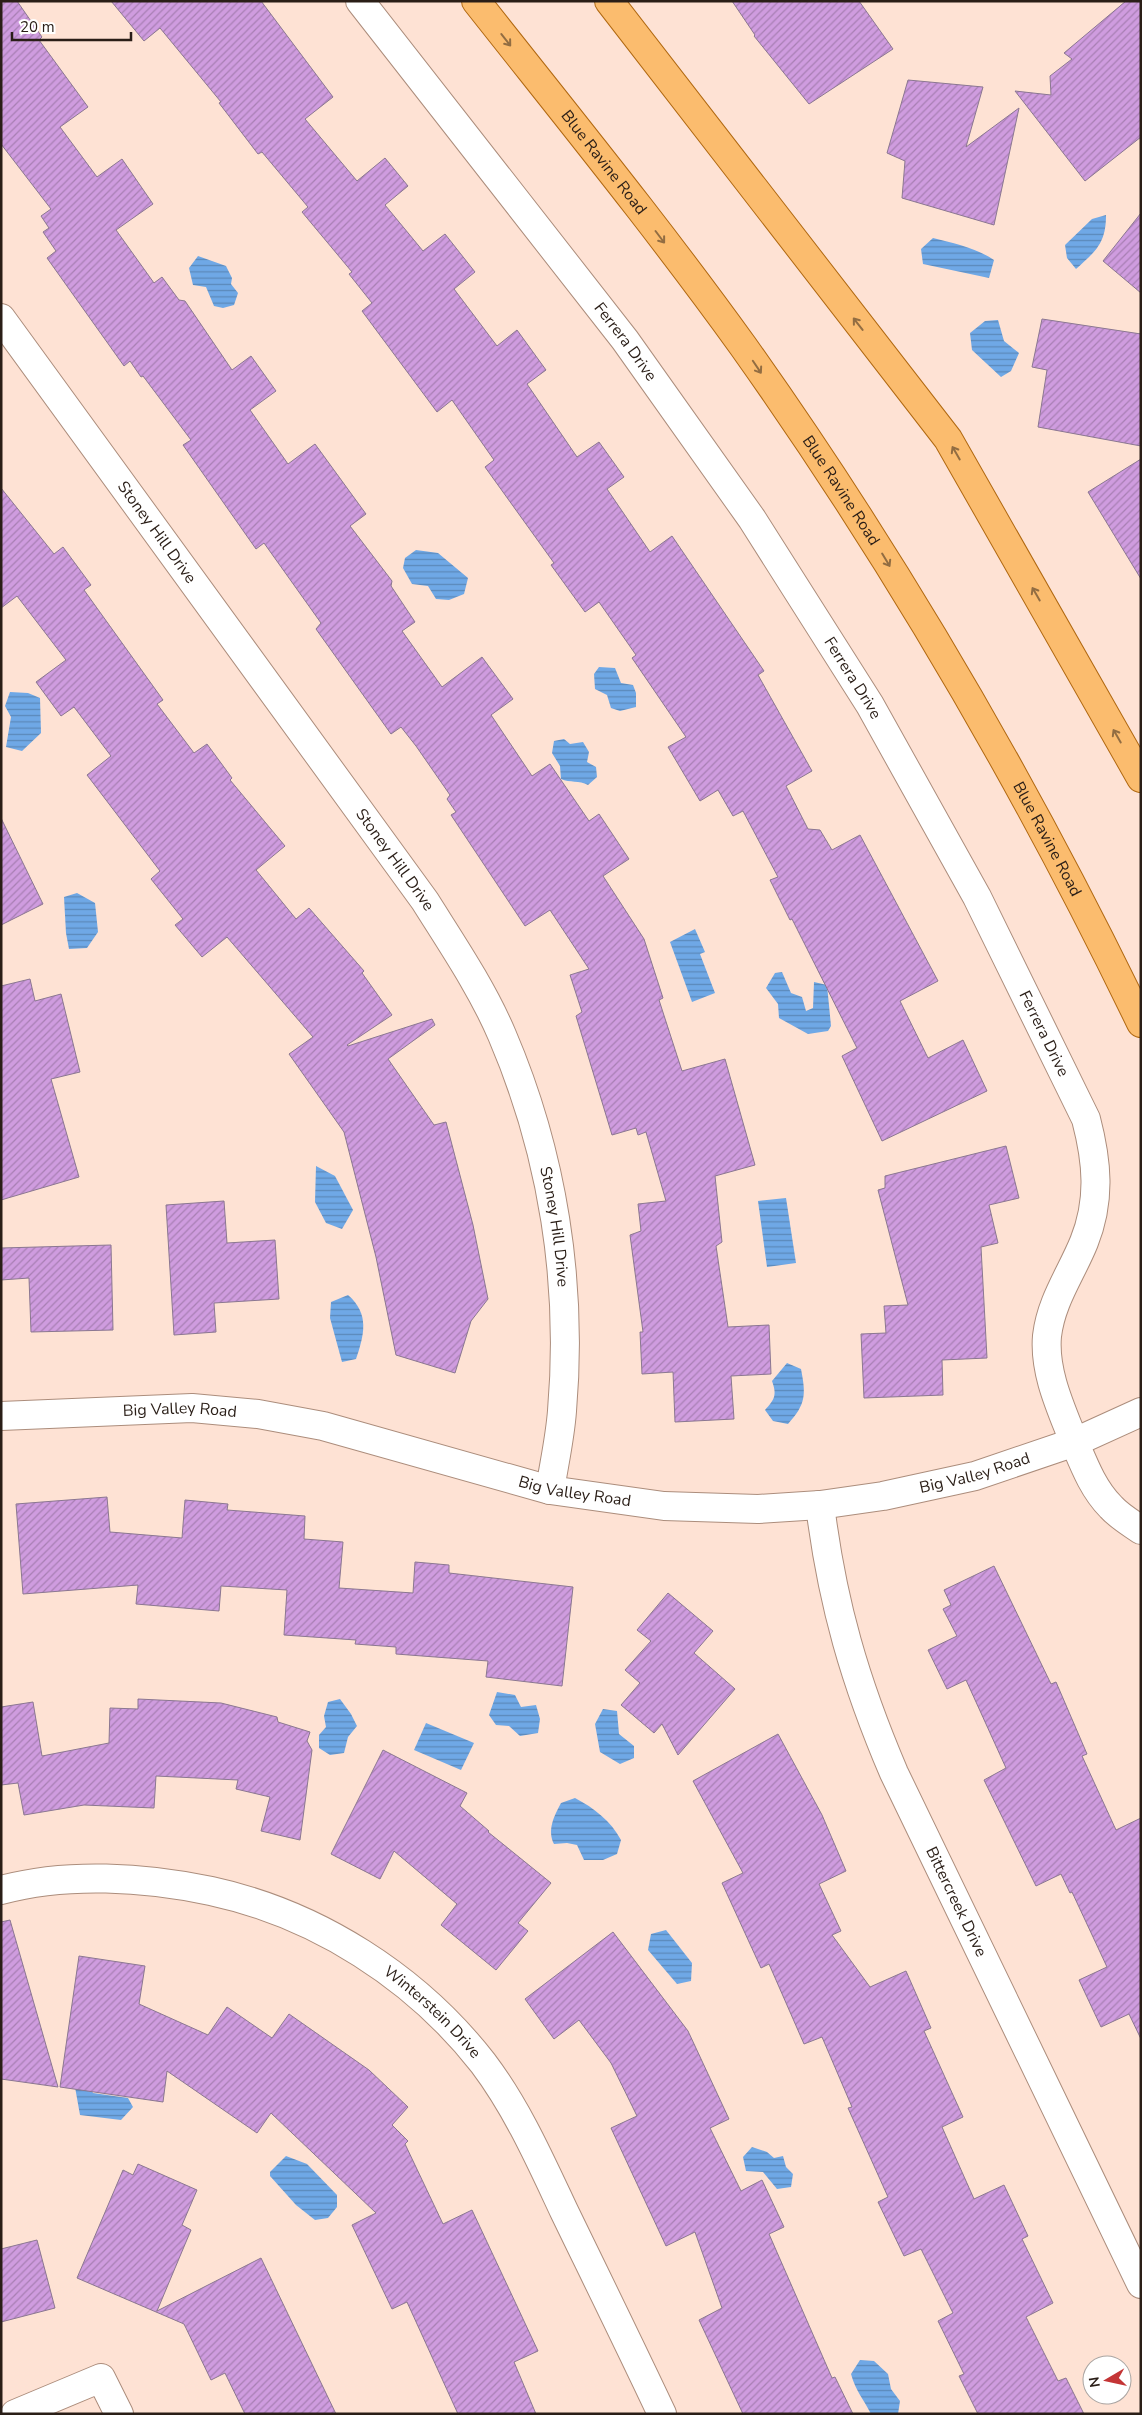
<svg xmlns="http://www.w3.org/2000/svg" width="1142" height="2415" font-family="'Nunito Sans',sans-serif">
<style>
.water{fill:url(#water-rules)}
.building{fill:url(#building-hatch);stroke:#8b7791}
.lines{fill:none;stroke-linecap:round;stroke-linejoin:round}
.minor-casing{stroke:#ac8d7c;stroke-width:30}
.major-casing{stroke:#b06811;stroke-width:30}
.minor{stroke:#fff;stroke-width:28}
.major{stroke:#fbbc6e;stroke-width:28}
.oneway{stroke:#926d42}
.labels{text-anchor:middle;dominant-baseline:central;stroke-width:5;stroke-linejoin:round;paint-order:stroke}
.street-label{font-size:16px;fill:#2a1e17;stroke:#fff}
</style>
<defs>
<pattern id="water-rules" width="6" height="5" patternUnits="userSpaceOnUse" patternTransform="scale(1.25)"><rect width="6" height="5" fill="#6fa8e6"/><path d="M0 2.5h6" fill="none" stroke="#5b88b9"/></pattern>
<pattern id="building-hatch" width="6" height="6" patternUnits="userSpaceOnUse" patternTransform="scale(1.25)"><rect width="6" height="6" fill="#cf9cdf"/><path d="M-1 1l2-2M0 6l6-6M5 7l2-2" fill="none" stroke="#a87fb4"/></pattern>
</defs>
<rect width="100%" height="100%" fill="#fee2d4"/>
<g class="water">
<path d="M 1106,215 C 1106,243 1096,251 1076,269 L 1067,258 L 1065,245 L 1092,219 Z"/>
<path d="M 933,238 C 954,243 976,248 994,260 L 989,278 L 923,264 L 921,249 Z"/>
<path d="M 198,256 L 226,266 L 232,278 L 231,284 L 238,293 L 234,305 L 223,308 L 214,306 L 206,287 L 193,285 L 189,268 Z"/>
<path d="M 998,320 L 1004,341 L 1019,353 L 1011,371 L 1001,377 L 972,350 L 970,333 L 985,321 Z"/>
<path d="M 416,550 L 438,553 L 468,578 L 464,594 L 449,600 L 436,599 L 428,586 L 412,584 L 403,568 L 405,558 Z"/>
<path d="M 599,667 L 615,668 L 621,683 L 633,685 L 636,693 L 636,707 L 620,711 L 611,708 L 607,695 L 595,689 L 594,674 Z"/>
<path d="M 10,692 L 28,693 L 40,698 L 41,733 L 22,751 L 6,747 L 11,717 L 5,706 Z"/>
<path d="M 564,739 L 570,744 L 583,742 L 589,752 L 587,762 L 596,767 L 597,777 L 588,785 C 579,780 570,783 561,779 L 560,766 L 552,753 L 554,741 Z"/>
<path d="M 77,893 L 95,903 L 98,932 L 87,948 L 69,949 L 66,933 L 64,897 Z"/>
<path d="M 695,929 L 705,952 L 700,954 L 715,993 L 692,1002 L 670,942 Z"/>
<path d="M 782,972 L 791,993 L 802,997 L 806,1011 L 813,1008 L 814,982 L 827,985 L 831,1026 L 828,1031 L 808,1034 L 779,1018 L 778,1004 L 766,988 L 775,973 Z"/>
<path d="M 316,1166 L 335,1176 L 353,1210 L 342,1229 L 326,1223 L 315,1202 Z"/>
<path d="M 786,1198 L 796,1263 L 767,1267 L 758,1201 Z"/>
<path d="M 348,1295 C 370,1314 364,1335 356,1359 L 342,1362 L 330,1318 L 331,1302 Z"/>
<path d="M 787,1363 L 801,1369 C 806,1395 806,1404 788,1424 L 773,1421 L 765,1410 C 775,1399 777,1395 772,1381 Z"/>
<path d="M 497,1692 L 515,1695 L 521,1707 L 536,1705 L 540,1719 L 538,1733 L 520,1736 L 509,1726 L 496,1725 L 489,1715 Z"/>
<path d="M 340,1699 L 351,1714 L 357,1726 L 348,1737 L 344,1753 L 330,1755 L 319,1748 L 319,1735 L 326,1727 L 324,1716 L 328,1702 Z"/>
<path d="M 603,1709 L 617,1711 L 619,1734 L 634,1746 L 634,1758 L 620,1764 L 600,1752 L 595,1724 Z"/>
<path d="M 426,1723 L 474,1743 L 461,1770 L 414,1750 Z"/>
<path d="M 575,1798 C 594,1808 611,1821 621,1840 L 617,1854 L 603,1860 L 584,1860 L 577,1845 L 567,1843 L 554,1844 C 547,1830 554,1816 561,1803 Z"/>
<path d="M 666,1930 L 692,1963 L 691,1981 L 677,1984 L 648,1950 L 651,1934 Z"/>
<path d="M 82,2071 L 93,2093 L 128,2098 L 133,2107 L 121,2120 L 80,2115 L 75,2087 Z"/>
<path d="M 752,2147 L 767,2152 L 774,2158 L 783,2156 L 786,2167 L 793,2174 L 791,2187 L 777,2189 L 763,2172 L 746,2171 L 743,2157 Z"/>
<path d="M 286,2156 L 307,2164 L 337,2195 L 337,2207 L 328,2218 L 315,2220 L 296,2205 L 270,2176 L 270,2172 Z"/>
<path d="M 860,2360 L 874,2361 L 888,2374 L 891,2389 L 900,2401 L 898,2414 L 871,2414 C 863,2398 856,2392 851,2374 Z"/>
</g>
<g class="building">
<path d="M 1,1 L 17,1 L 42,37 L 39,40 L 88,107 L 60,127 L 97,177 L 122,159 L 153,204 L 116,230 L 154,283 L 162,277 L 179,300 L 185,301 L 232,370 L 251,356 L 276,391 L 250,410 L 288,464 L 315,444 L 366,514 L 350,526 L 392,581 L 391,586 L 415,622 L 402,631 L 442,687 L 482,657 L 513,699 L 491,715 L 532,776 L 550,764 L 589,821 L 599,814 L 629,859 L 603,876 L 644,939 L 663,998 L 659,1000 L 682,1071 L 725,1059 L 755,1165 L 715,1176 L 722,1242 L 716,1246 L 728,1327 L 769,1325 L 771,1374 L 731,1376 L 734,1419 L 675,1422 L 673,1372 L 642,1374 L 640,1332 L 643,1332 L 630,1235 L 641,1231 L 638,1204 L 666,1201 L 646,1132 L 638,1135 L 636,1128 L 612,1135 L 576,1016 L 582,1012 L 570,975 L 589,969 L 550,910 L 525,926 L 451,815 L 456,812 L 447,799 L 450,795 L 416,746 L 401,727 L 391,734 L 316,629 L 321,623 L 264,543 L 256,549 L 183,445 L 191,440 L 143,376 L 141,377 L 130,361 L 124,366 L 47,258 L 56,251 L 43,232 L 49,228 L 41,216 L 51,209 L 1,144 Z"/>
<path d="M 111,1 L 261,1 L 333,97 L 305,119 L 357,181 L 385,158 L 408,186 L 385,205 L 423,251 L 445,234 L 475,272 L 454,289 L 497,346 L 517,330 L 546,370 L 527,384 L 577,457 L 599,442 L 624,477 L 607,489 L 650,552 L 672,536 L 764,671 L 758,675 L 812,771 L 786,786 L 808,829 L 820,830 L 832,850 L 860,835 L 938,981 L 900,1001 L 928,1058 L 963,1040 L 987,1091 L 882,1141 L 842,1056 L 857,1048 L 792,919 L 790,920 L 770,880 L 778,877 L 743,811 L 733,816 L 718,790 L 700,801 L 668,747 L 686,737 L 632,658 L 636,655 L 599,602 L 585,612 L 551,565 L 554,563 L 485,467 L 494,460 L 452,400 L 437,412 L 362,311 L 372,303 L 349,274 L 352,272 L 302,212 L 308,207 L 262,152 L 258,154 L 219,103 L 221,102 L 160,28 L 144,41 Z"/>
<path d="M 732,1 L 859,1 L 893,49 L 809,104 L 754,36 L 755,35 Z"/>
<path d="M 1126,1 L 1141,1 L 1141,137 L 1085,181 L 1015,91 L 1051,95 L 1050,76 L 1072,59 L 1064,53 Z"/>
<path d="M 908,80 L 983,87 L 966,147 L 1019,108 L 994,225 L 902,198 L 905,161 L 887,153 Z"/>
<path d="M 1141,213 L 1141,293 L 1103,261 Z"/>
<path d="M 1042,319 L 1141,334 L 1141,446 L 1038,427 L 1047,370 L 1032,367 Z"/>
<path d="M 1141,459 L 1141,579 L 1088,492 Z"/>
<path d="M 1,488 L 54,554 L 63,547 L 91,585 L 84,590 L 163,700 L 157,704 L 194,753 L 207,744 L 232,778 L 230,780 L 285,846 L 256,870 L 296,919 L 309,908 L 364,971 L 362,973 L 392,1015 L 347,1045 L 348,1046 L 432,1019 L 435,1025 L 388,1059 L 434,1125 L 446,1122 L 473,1225 L 488,1299 L 471,1321 L 455,1373 L 396,1355 L 376,1257 L 344,1132 L 289,1054 L 313,1037 L 227,937 L 202,957 L 175,925 L 183,919 L 151,879 L 160,871 L 87,775 L 111,756 L 74,707 L 61,716 L 36,682 L 66,660 L 17,596 L 1,608 Z"/>
<path d="M 1,818 L 43,904 L 1,925 Z"/>
<path d="M 30,979 L 35,1001 L 61,994 L 80,1072 L 51,1079 L 79,1177 L 1,1200 L 1,986 Z"/>
<path d="M 1006,1146 L 1019,1198 L 989,1205 L 998,1243 L 981,1247 L 987,1358 L 942,1360 L 943,1395 L 864,1398 L 861,1334 L 886,1333 L 884,1306 L 908,1305 L 878,1190 L 885,1188 L 885,1176 Z"/>
<path d="M 224,1201 L 227,1243 L 275,1240 L 279,1299 L 214,1303 L 216,1332 L 174,1335 L 166,1205 Z"/>
<path d="M 111,1245 L 113,1330 L 31,1332 L 29,1278 L 1,1280 L 1,1248 Z"/>
<path d="M 107,1497 L 110,1532 L 182,1538 L 185,1500 L 228,1504 L 227,1510 L 305,1516 L 304,1539 L 343,1542 L 339,1588 L 413,1593 L 415,1562 L 449,1565 L 449,1573 L 573,1587 L 562,1686 L 486,1677 L 488,1661 L 396,1654 L 396,1647 L 355,1644 L 356,1640 L 284,1635 L 287,1590 L 221,1586 L 219,1611 L 136,1604 L 138,1585 L 23,1594 L 16,1504 Z"/>
<path d="M 994,1566 L 1051,1684 L 1056,1682 L 1087,1754 L 1082,1756 L 1116,1830 L 1141,1818 L 1141,2039 L 1129,2014 L 1101,2027 L 1079,1980 L 1107,1967 L 1072,1892 L 1070,1893 L 1061,1874 L 1036,1886 L 984,1780 L 1006,1768 L 966,1680 L 947,1689 L 928,1650 L 957,1636 L 943,1609 L 951,1605 L 944,1590 Z"/>
<path d="M 668,1593 L 713,1631 L 694,1653 L 735,1689 L 678,1755 L 662,1724 L 654,1733 L 621,1705 L 640,1683 L 625,1670 L 651,1641 L 637,1630 Z"/>
<path d="M 138,1699 L 221,1703 L 277,1717 L 278,1722 L 310,1732 L 307,1741 L 312,1750 L 300,1840 L 261,1831 L 270,1797 L 236,1789 L 238,1780 L 156,1776 L 154,1808 L 84,1805 L 24,1815 L 18,1783 L 1,1785 L 1,1707 L 33,1702 L 42,1756 L 109,1743 L 110,1708 L 138,1709 Z"/>
<path d="M 778,1734 L 822,1815 L 846,1871 L 819,1884 L 841,1931 L 832,1935 L 870,1987 L 906,1971 L 931,2028 L 924,2031 L 963,2117 L 942,2127 L 974,2199 L 1004,2185 L 1028,2236 L 1022,2239 L 1053,2303 L 1026,2317 L 1058,2381 L 1066,2378 L 1084,2414 L 978,2414 L 959,2376 L 964,2374 L 938,2321 L 953,2313 L 921,2249 L 904,2256 L 878,2202 L 888,2197 L 848,2108 L 852,2107 L 822,2037 L 804,2044 L 769,1964 L 761,1968 L 722,1883 L 743,1873 L 693,1781 Z"/>
<path d="M 383,1750 L 467,1793 L 460,1806 L 489,1831 L 488,1832 L 551,1883 L 518,1923 L 528,1931 L 496,1970 L 441,1925 L 457,1904 L 394,1851 L 380,1879 L 331,1854 Z"/>
<path d="M 10,1920 L 58,2087 L 1,2079 L 1,1922 Z"/>
<path d="M 613,1932 L 688,2031 L 729,2119 L 710,2128 L 741,2191 L 762,2180 L 784,2227 L 769,2234 L 832,2378 L 835,2377 L 853,2414 L 743,2414 L 699,2320 L 722,2308 L 695,2232 L 666,2246 L 611,2128 L 637,2116 L 611,2063 L 579,2020 L 554,2039 L 525,1999 Z"/>
<path d="M 79,1956 L 145,1966 L 139,2004 L 208,2035 L 227,2007 L 272,2038 L 289,2014 L 369,2070 L 408,2107 L 392,2125 L 408,2141 L 405,2144 L 443,2224 L 472,2210 L 538,2351 L 514,2362 L 536,2414 L 458,2414 L 407,2302 L 392,2309 L 352,2225 L 376,2213 L 271,2113 L 257,2133 L 167,2071 L 163,2102 L 60,2087 Z"/>
<path d="M 138,2164 L 197,2190 L 182,2225 L 191,2230 L 157,2311 L 261,2258 L 336,2414 L 245,2414 L 225,2373 L 211,2380 L 184,2324 L 77,2278 L 123,2170 L 133,2175 Z"/>
<path d="M 37,2240 L 55,2308 L 1,2322 L 1,2249 Z"/>
</g>
<g class="lines">
<defs>
<g id="minor">
<path id="s1" d="M 360,1 L 625,340 L 752,519 L 870,705 L 977,897 L 1086,1119 C 1097,1161 1101,1200 1084,1242 C 1071,1274 1051,1301 1047,1336 C 1044,1370 1059,1404 1071,1434 C 1082,1459 1091,1487 1111,1507 C 1119,1516 1131,1523 1141,1530"/>
<path id="s2" d="M 1,318 L 425,901 C 452,944 482,988 502,1035 C 553,1154 573,1283 562,1411 C 560,1438 554,1464 550,1490"/>
<path id="s3" d="M 1,1416 L 192,1408 L 258,1414 L 323,1426 L 550,1490 L 664,1506 L 758,1509 L 820,1505 L 883,1496 L 975,1476 L 1075,1442 L 1141,1412"/>
<path id="s4" d="M 820,1505 C 832,1603 855,1682 894,1773 L 1141,2284"/>
<path id="s5" d="M 1,1890 C 67,1872 145,1877 211,1891 C 317,1914 416,1977 483,2063 C 517,2108 540,2160 564,2211 C 597,2279 630,2346 662,2414"/>
<path d="M 15,2414 L 101,2378 L 119,2414"/>
</g>
<g id="major">
<path id="s6" d="M 476,1 C 566,115 658,228 743,346 C 895,560 1027,787 1141,1023"/>
<path d="M 609,1 L 948,439 L 1141,778"/>
</g>
</defs>
<use href="#minor" class="minor-casing"/>
<use href="#major" class="major-casing"/>
<use href="#minor" class="minor"/>
<use href="#major" class="major"/>
</g>
<defs><path id="oneway-shaft" d="M-6 0H5M1.5-3L5.5 0L1.5 3" fill="none" stroke-width="1.6" stroke-linecap="round" stroke-linejoin="round" transform="scale(1.25)"/></defs>
<g class="oneway">
<use href="#oneway-shaft" transform="translate(506 40) rotate(52)"/>
<use href="#oneway-shaft" transform="translate(660 237) rotate(53)"/>
<use href="#oneway-shaft" transform="translate(858 324) rotate(-128)"/>
<use href="#oneway-shaft" transform="translate(757 367) rotate(56)"/>
<use href="#oneway-shaft" transform="translate(956 453) rotate(-120)"/>
<use href="#oneway-shaft" transform="translate(886 560) rotate(59)"/>
<use href="#oneway-shaft" transform="translate(1036 594) rotate(-120)"/>
<use href="#oneway-shaft" transform="translate(1117 736) rotate(-120)"/>
</g>
<g class="labels">
<g class="street-label">
<text stroke="none"><textPath href="#s6" startOffset="206">Blue Ravine Road</textPath></text>
<text stroke="none"><textPath href="#s1" startOffset="432">Ferrera Drive</textPath></text>
<text stroke="none"><textPath href="#s6" startOffset="611">Blue Ravine Road</textPath></text>
<text stroke="none"><textPath href="#s2" startOffset="265">Stoney Hill Drive</textPath></text>
<text stroke="none"><textPath href="#s1" startOffset="838">Ferrera Drive</textPath></text>
<text stroke="none"><textPath href="#s6" startOffset="1016">Blue Ravine Road</textPath></text>
<text stroke="none"><textPath href="#s2" startOffset="670">Stoney Hill Drive</textPath></text>
<text stroke="none"><textPath href="#s1" startOffset="1242">Ferrera Drive</textPath></text>
<text stroke="none"><textPath href="#s2" startOffset="1075">Stoney Hill Drive</textPath></text>
<text stroke="none"><textPath href="#s3" startOffset="179">Big Valley Road</textPath></text>
<text stroke="none"><textPath href="#s3" startOffset="989">Big Valley Road</textPath></text>
<text stroke="none"><textPath href="#s3" startOffset="584">Big Valley Road</textPath></text>
<text stroke="none"><textPath href="#s4" startOffset="422">Bittercreek Drive</textPath></text>
<text stroke="none"><textPath href="#s5" startOffset="468">Winterstein Drive</textPath></text>
</g>
</g>
<rect width="1142" height="2415" fill="none" stroke="#2a1e17" stroke-width="5"/>
<g transform="translate(1107 2380) rotate(261)"><circle r="24" fill="#ffffff" stroke="#aaa5a2"/>
<path d="M0-4L9 19L0 12L-9 19Z" fill="#c43536"/>
<text y="-8" font-size="14" font-weight="bold" text-anchor="middle" fill="#2a1e17">N</text>
</g>
<path d="M12 32v8h119v-8" fill="none" stroke="#2a1e17" stroke-width="2.5"/>
<text x="20" y="32" font-size="15" fill="#2a1e17" stroke="#ffffff" stroke-width="4" paint-order="stroke">20 m</text>
</svg>
